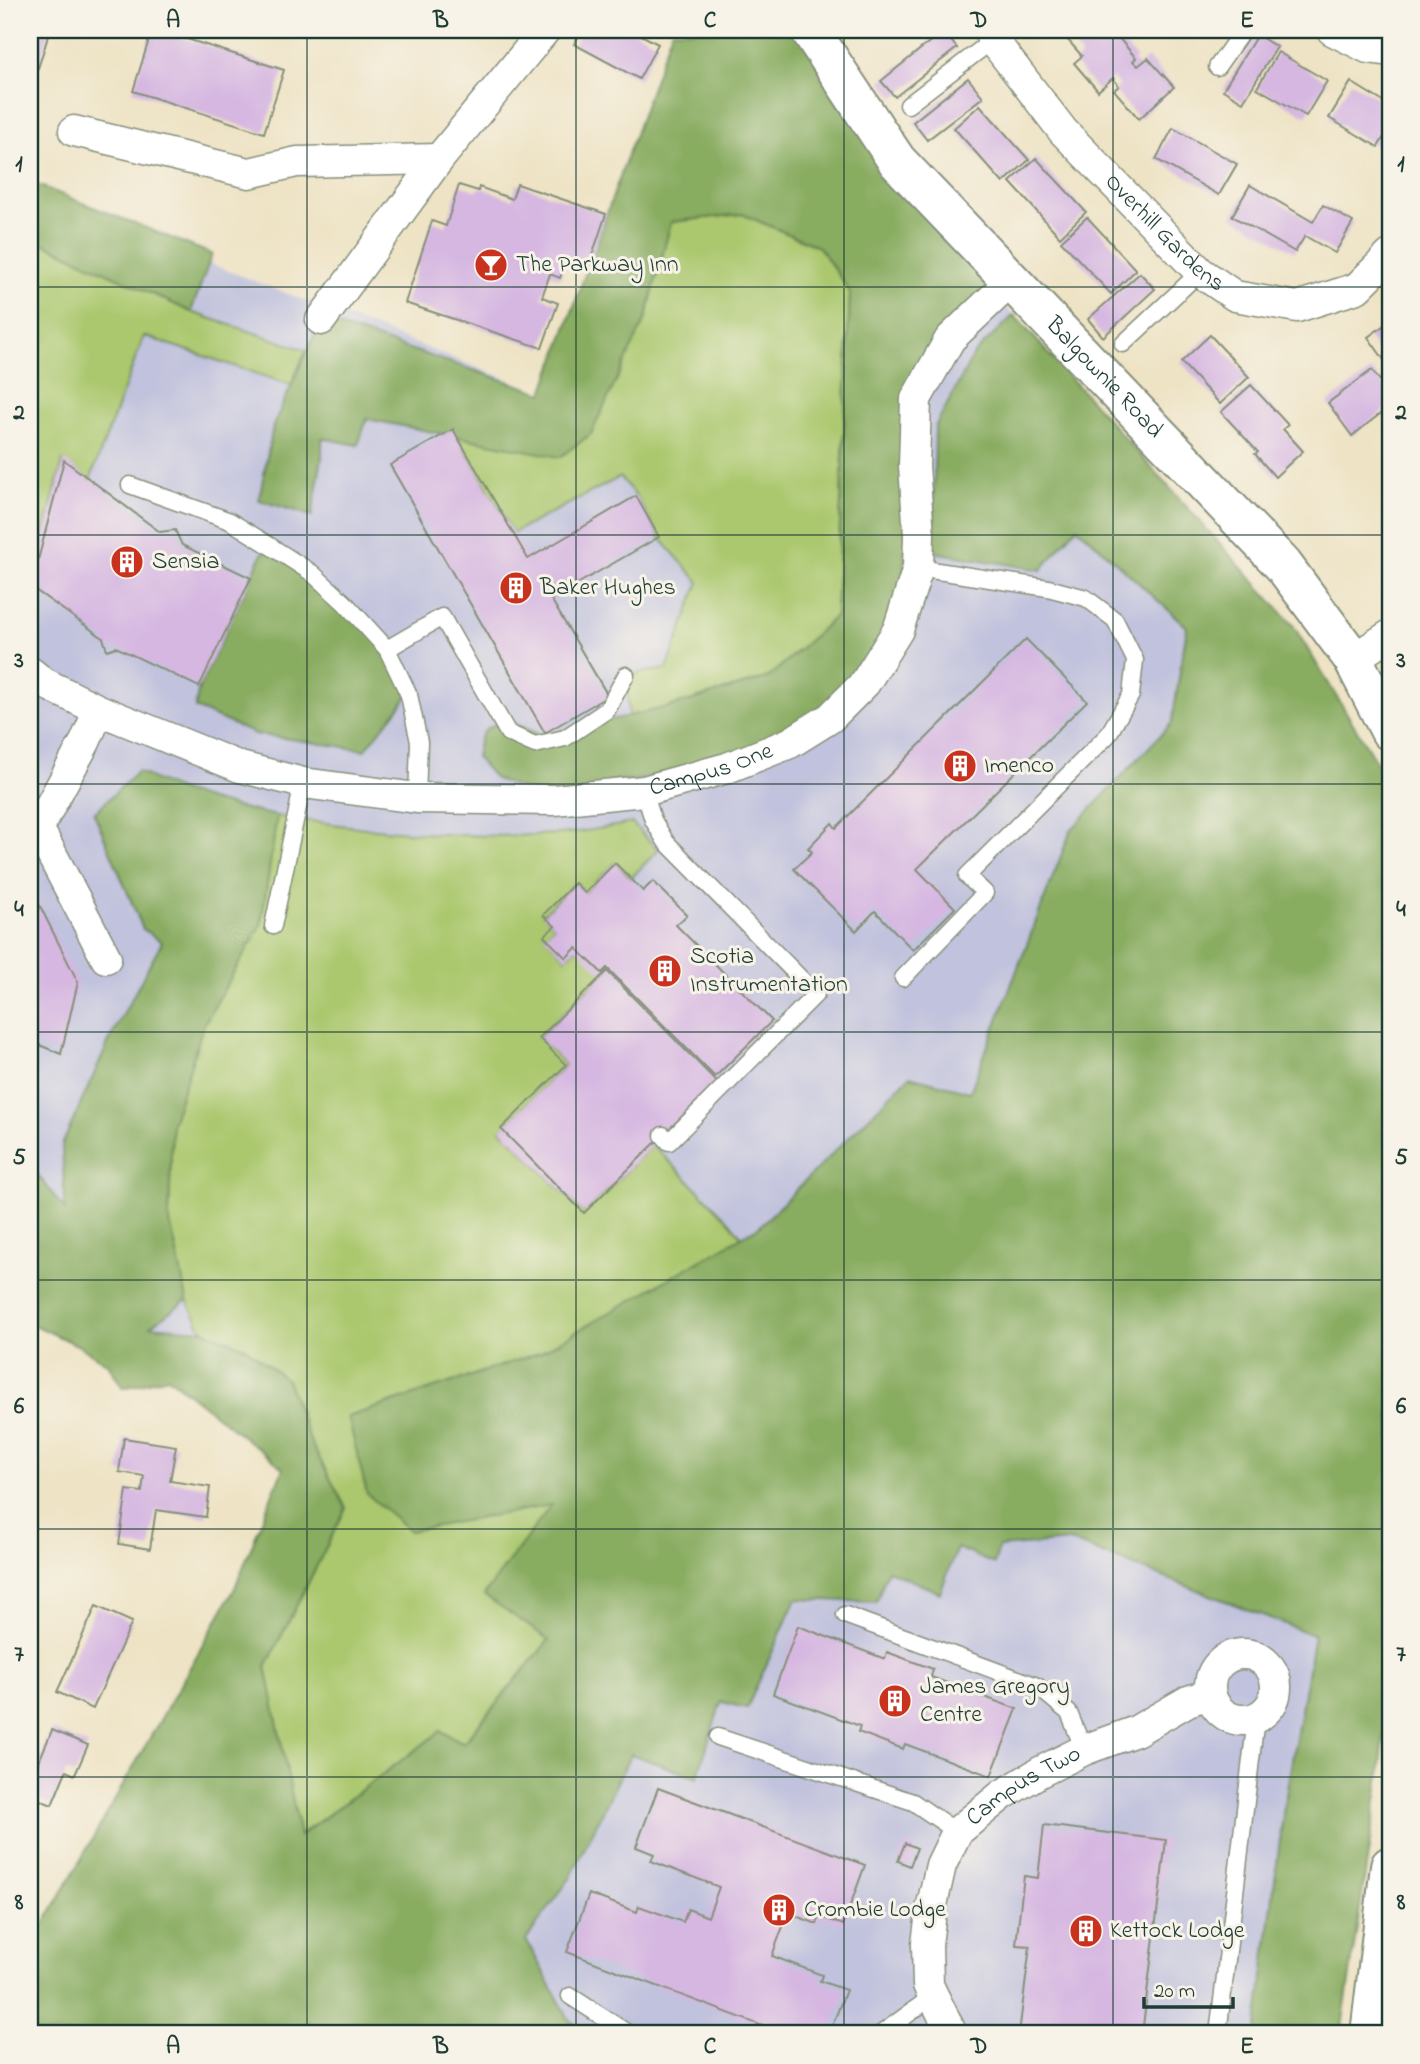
<svg xmlns="http://www.w3.org/2000/svg" width="1420" height="2064" font-family="'Indie Flower',sans-serif">
<style>
.industrial{fill:#c1c2dd}
.green{fill:#abc86e;stroke:#658251;stroke-width:2}
.forest{fill:#88ac61;stroke:#54744a;stroke-width:2}
.building{fill:#d6b7e1}
.lines{fill:none;stroke-linecap:round;stroke-linejoin:round}
.lane-casing{stroke:#86907c;stroke-width:19}
.street-casing{stroke:#86907c;stroke-width:33}
.secondary-casing{stroke:#86907c;stroke-width:42}
.lane{stroke:#fff;stroke-width:16}
.street{stroke:#fff;stroke-width:30}
.secondary{stroke:#fff;stroke-width:38}
.grid{fill:none;stroke:#1f3d34;stroke-width:2;stroke-opacity:0.55}
.labels{text-anchor:middle;dominant-baseline:central;stroke-width:6;stroke-linejoin:round;paint-order:stroke}
.street-label{font-size:24px;fill:#1f3d34;stroke:#f7f3e8}
.poi-label{font-size:24px;fill:#1f3d34;stroke:#f7f3e8;text-anchor:start}
.neatline{fill:none;stroke:#1f3d34;stroke-width:2.5}
.grid-label{font-size:23px;text-anchor:middle;font-weight:bold;fill:#1f3d34}
</style>
<rect width="100%" height="100%" fill="#f7f3e8"/>
<filter id="ink" filterUnits="userSpaceOnUse"><feTurbulence type="fractalNoise" baseFrequency=".0143" numOctaves="2"/><feDisplacementMap in="SourceGraphic" scale="14" xChannelSelector="R" yChannelSelector="G"/><feConvolveMatrix kernelMatrix="1 2 1 2 8 2 1 2 1" color-interpolation-filters="sRGB"/></filter>
<filter id="wash" filterUnits="userSpaceOnUse"><feTurbulence type="fractalNoise" baseFrequency=".00686" numOctaves="4" result="noise"/><feDisplacementMap in="SourceGraphic" scale="28" xChannelSelector="R" yChannelSelector="G"/><feGaussianBlur stdDeviation="1.57" result="paint"/><feColorMatrix in="noise" values="0 0 0 0 0 0 0 0 0 0 0 0 0 0 0 0 0 1.4 0 .05"/><feComposite in="paint" operator="in"/></filter>
<g filter="url(#wash)">
<rect width="100%" height="100%" fill="#eee3c5"/>
<path class="industrial" d="M 672,30 L 958,253 L 1293,625 L 1380,768 L 1390,799 L 1390,1679 L 1380,1775 L 1341,2034 L 30,2034 L 30,1949 L 234,1590 L 283,1468 L 168,1377 L 123,1388 L 108,1364 L 77,1345 L 30,1323 L 30,194 L 543,393 Z"/>
<g class="green">
<path d="M 742,214 L 819,247 L 850,292 L 836,616 L 769,677 L 669,707 L 629,716 L 626,675 L 667,669 L 699,582 L 659,537 L 636,496 L 620,477 L 513,533 L 453,429 L 559,457 L 646,318 L 671,222 Z"/>
<path d="M 30,237 L 191,312 L 306,350 L 291,385 L 144,336 L 90,480 L 63,461 L 30,587 Z"/>
<path d="M 277,816 C 370,831 463,840 557,834 C 582,833 607,827 632,823 L 658,850 L 631,878 L 615,863 L 585,893 L 575,883 L 543,914 L 555,926 L 545,936 L 566,958 L 576,948 L 607,971 L 539,1037 L 566,1065 L 501,1130 L 584,1213 L 653,1145 L 729,1221 L 742,1237 L 539,1353 L 348,1417 L 552,1504 L 549,1640 L 463,1743 L 441,1731 L 299,1836 L 266,1666 L 346,1508 L 311,1443 L 287,1380 L 245,1347 L 202,1330 L 187,1300 L 169,1217 L 172,1124 L 203,1026 L 261,925 Z"/>
</g>
<g class="forest">
<path d="M 672,30 L 810,30 L 1011,281 L 916,399 L 914,466 L 898,630 L 790,743 L 554,800 L 495,779 L 476,757 C 480,732 482,728 506,720 L 545,737 L 565,730 L 669,707 L 769,677 L 836,616 L 850,292 L 819,247 L 742,214 L 671,222 L 646,318 L 591,434 L 560,457 L 367,419 L 358,445 L 322,438 L 322,457 L 312,516 L 259,500 L 273,426 L 321,320 L 543,393 Z"/>
<path d="M 30,182 L 212,254 L 191,312 L 30,237 Z"/>
<path d="M 1014,315 L 1293,625 L 1380,768 L 1390,799 L 1390,1679 L 1380,1775 L 1341,2034 L 1256,2034 L 1284,1807 L 1314,1635 L 1070,1541 L 999,1547 L 994,1564 L 957,1548 L 940,1593 L 888,1570 L 876,1602 L 796,1599 L 747,1708 L 721,1702 L 697,1778 L 631,1754 L 570,1878 L 526,1940 L 570,2021 L 595,2034 L 30,2034 L 30,1949 L 234,1590 L 283,1468 L 168,1377 L 123,1388 L 108,1364 L 77,1345 L 30,1323 L 30,1165 L 65,1210 L 62,1145 L 111,1037 L 162,942 L 143,929 L 94,813 L 138,771 C 181,795 230,806 277,816 L 261,925 L 203,1026 L 172,1124 L 169,1217 L 187,1300 L 150,1326 L 202,1330 L 245,1347 L 287,1380 L 311,1443 L 346,1508 L 266,1666 L 300,1836 L 441,1731 L 464,1743 L 549,1640 L 484,1595 L 551,1505 L 410,1531 L 367,1494 L 348,1417 L 539,1353 L 759,1227 L 910,1076 L 970,1092 L 1071,830 L 1172,723 L 1187,627 L 1077,527 L 1041,570 L 933,552 L 935,427 L 974,354 Z"/>
<path d="M 267,544 L 304,568 L 387,649 L 409,695 L 365,750 L 255,734 L 195,708 L 199,687 Z"/>
</g>
<g id="blocks">
<g class="building">
<path d="M 30,30 L 50,30 L 30,94 Z"/>
<path d="M 152,30 L 159,30 L 284,70 L 264,133 L 133,91 Z"/>
<path d="M 582,30 L 632,30 L 658,44 L 639,79 L 574,44 Z"/>
<path d="M 1059,30 L 1112,30 L 1136,58 L 1133,61 L 1138,66 L 1148,58 L 1174,87 L 1139,119 L 1114,90 L 1119,86 L 1113,78 L 1098,91 L 1074,63 L 1082,56 Z"/>
<path d="M 943,31 L 957,48 L 895,97 L 881,81 Z"/>
<path d="M 1257,35 L 1277,47 L 1243,102 L 1223,90 Z"/>
<path d="M 1278,52 L 1327,81 L 1306,116 L 1257,88 Z"/>
<path d="M 968,78 L 983,97 L 927,140 L 913,122 Z"/>
<path d="M 1351,82 L 1390,106 L 1390,127 L 1378,147 L 1329,118 Z"/>
<path d="M 980,105 L 1029,160 L 1003,183 L 954,128 Z"/>
<path d="M 1173,128 L 1237,164 L 1219,195 L 1156,159 Z"/>
<path d="M 1036,158 L 1086,212 L 1060,237 L 1010,182 Z"/>
<path d="M 517,184 L 606,214 L 588,268 L 566,261 L 560,278 L 550,274 L 542,297 L 558,303 L 542,348 L 405,303 L 432,221 L 446,226 L 459,185 L 478,191 L 479,187 L 512,199 Z"/>
<path d="M 1250,185 L 1313,222 L 1323,205 L 1353,222 L 1335,253 L 1305,236 L 1295,252 L 1232,216 Z"/>
<path d="M 1087,217 L 1136,270 L 1111,294 L 1061,241 Z"/>
<path d="M 1140,273 L 1155,289 L 1103,337 L 1088,319 Z"/>
<path d="M 1390,321 L 1390,368 L 1368,337 Z"/>
<path d="M 1210,335 L 1249,377 L 1220,404 L 1181,362 Z"/>
<path d="M 1372,370 L 1390,394 L 1390,406 L 1352,436 L 1328,403 Z"/>
<path d="M 1251,385 L 1288,425 L 1283,429 L 1303,451 L 1275,477 L 1255,454 L 1258,452 L 1221,412 Z"/>
<path d="M 453,429 L 528,559 L 636,496 L 659,537 L 551,599 L 608,696 L 545,733 L 390,465 Z"/>
<path d="M 64,460 L 160,532 L 175,530 L 182,545 L 251,578 L 199,687 L 116,647 L 107,650 L 103,638 L 31,587 Z"/>
<path d="M 1026,639 L 1087,701 L 917,869 L 955,908 L 913,950 L 875,911 L 856,931 L 794,869 L 812,852 L 808,848 L 832,823 L 836,828 Z"/>
<path d="M 615,863 L 643,891 L 653,881 L 687,915 L 676,925 L 772,1021 L 715,1077 L 607,968 L 602,973 L 576,948 L 566,958 L 544,936 L 555,926 L 543,915 L 575,883 L 585,893 Z"/>
<path d="M 30,886 L 78,982 L 61,1054 L 30,1041 Z"/>
<path d="M 607,971 L 717,1082 L 584,1213 L 501,1129 L 566,1065 L 539,1038 Z"/>
<path d="M 124,1438 L 176,1446 L 170,1481 L 210,1487 L 206,1517 L 156,1510 L 150,1549 L 119,1544 L 127,1490 L 142,1492 L 144,1476 L 119,1472 Z"/>
<path d="M 96,1606 L 132,1622 L 93,1709 L 57,1692 Z"/>
<path d="M 798,1626 L 885,1659 L 887,1652 L 933,1669 L 931,1677 L 1017,1709 L 991,1776 L 905,1744 L 903,1749 L 858,1732 L 860,1726 L 773,1694 Z"/>
<path d="M 52,1730 L 88,1745 L 75,1775 L 66,1771 L 52,1805 L 30,1796 L 30,1769 L 35,1771 Z"/>
<path d="M 658,1788 L 865,1865 L 843,1925 L 820,1916 L 817,1924 L 788,1913 L 772,1956 L 822,1975 L 820,1981 L 846,1990 L 829,2034 L 784,2034 L 567,1952 L 589,1894 L 637,1912 L 639,1906 L 683,1922 L 688,1909 L 708,1917 L 719,1887 L 651,1861 L 654,1854 L 636,1847 Z"/>
<path d="M 1044,1825 L 1166,1840 L 1142,2034 L 1019,2034 L 1030,1946 L 1016,1945 L 1019,1918 L 1024,1876 L 1038,1878 Z"/>
<path d="M 905,1843 L 917,1848 L 910,1866 L 898,1861 Z"/>
</g>
</g>
</g>
<g filter="url(#ink)">
<use href="#blocks" fill-opacity="0" stroke="#86907c" stroke-width="2"/>
<g class="lines">
<defs>
<g id="lane">
<path d="M 1217,67 L 1243,30"/>
<path d="M 908,105 L 993,40"/>
<path d="M 1123,344 L 1200,272"/>
<path d="M 130,485 L 230,521 L 267,544 L 312,573 L 345,603 L 387,649 L 409,695 L 419,742 L 417,798"/>
<path d="M 387,649 L 442,617 L 508,733 L 535,745 L 565,738 L 607,710 L 626,675"/>
<path d="M 644,791 L 653,820 L 666,842 L 816,994 L 669,1142 L 663,1135"/>
<path d="M 273,926 L 303,783"/>
<path d="M 903,978 L 985,893 L 967,876 L 1108,735 L 1131,695 L 1135,660 L 1115,620 L 1086,598 L 1048,588 L 918,568"/>
<path d="M 845,1615 L 1037,1686 L 1069,1713 L 1084,1750"/>
<path d="M 718,1737 L 913,1802 L 957,1832"/>
<path d="M 570,1996 L 629,2034"/>
<path d="M 881,2034 L 933,1996"/>
<path d="M 1218,2034 L 1256,1718"/>
</g>
<g id="street">
<path id="s1" d="M 988,30 L 993,40 L 1063,131 L 1200,272 L 1235,296 L 1297,307 L 1357,288 L 1390,255"/>
<path d="M 1332,30 L 1368,48 L 1390,51"/>
<path d="M 74,131 L 249,173 L 297,162 L 439,159"/>
<path d="M 321,320 L 439,159 L 545,30"/>
<path d="M 1353,659 L 1390,635"/>
<path id="s2" d="M 30,672 L 44,683 L 99,710 L 240,767 L 303,783 L 417,798 L 554,800 L 644,791 L 727,768 L 790,743 L 830,718 L 865,683 L 898,630 L 918,568 L 919,535 L 914,466 L 916,399 L 950,339 L 1011,281"/>
<path d="M 99,710 L 85,742 L 38,828 L 106,958"/>
<circle cx="1243" cy="1687" r="33"/>
<path id="s3" d="M 952,2034 L 928,1985 L 927,1944 L 932,1905 L 941,1865 L 957,1832 L 1002,1795 L 1040,1772 L 1084,1750 L 1136,1731 L 1188,1701 L 1210,1694"/>
</g>
<g id="secondary">
<path id="s4" d="M 810,30 L 897,161 L 1283,565 L 1353,659 L 1390,731"/>
<path d="M 1370,2034 L 1390,1866"/>
</g>
</defs>
<use href="#lane" class="lane-casing"/>
<use href="#street" class="street-casing"/>
<use href="#secondary" class="secondary-casing"/>
<use href="#lane" class="lane"/>
<use href="#street" class="street"/>
<use href="#secondary" class="secondary"/>
</g>
</g>
<path class="grid" d="M 307,30 L 307,2034M 576,30 L 576,2034M 844,30 L 844,2034M 1113,30 L 1113,2034M 30,287 L 1390,287M 30,535 L 1390,535M 30,784 L 1390,784M 30,1032 L 1390,1032M 30,1280 L 1390,1280M 30,1529 L 1390,1529M 30,1777 L 1390,1777"/>
<defs>
<symbol id="bar-disc" viewBox="-11 -11 22 22"><circle r="9.5" fill="#c8321e" stroke="#f7f3e8"/><path d="M-6-5H6L.8 .8V4.5H3.5V6h-7V4.5H-.8V.8Z" fill="#fff"/></symbol>
<symbol id="building-disc" viewBox="-11 -11 22 22"><circle r="9.5" fill="#c8321e" stroke="#f7f3e8"/><path d="M-4-6H4V6H1V3H-1V6H-4ZM-2.5-4.3h1.7v1.8h-1.7ZM.8-4.3h1.7v1.8H.8ZM-2.5-1h1.7V.8h-1.7ZM.8-1h1.7V.8H.8Z" fill="#fff"/></symbol>
</defs>
<g fill-rule="evenodd">
<use href="#bar-disc" x="472" y="246" width="38" height="38"/>
<use href="#building-disc" x="108" y="543" width="38" height="38"/>
<use href="#building-disc" x="497" y="569" width="38" height="38"/>
<use href="#building-disc" x="941" y="747" width="38" height="38"/>
<use href="#building-disc" x="646" y="952" width="38" height="38"/>
<use href="#building-disc" x="876" y="1682" width="38" height="38"/>
<use href="#building-disc" x="760" y="1891" width="38" height="38"/>
<use href="#building-disc" x="1067" y="1912" width="38" height="38"/>
</g>
<g class="labels">
<g class="street-label">
<text stroke="none"><textPath href="#s1" startOffset="270">Overhill Gardens</textPath></text>
<text stroke="none"><textPath href="#s4" startOffset="457">Balgownie Road</textPath></text>
<text stroke="none"><textPath href="#s2" startOffset="709">Campus One</textPath></text>
<text stroke="none"><textPath href="#s3" startOffset="294">Campus Two</textPath></text>
</g>
<g class="poi-label">
<text x="516" y="265">The Parkway Inn</text>
<text x="152" y="562">Sensia</text>
<text x="540" y="588">Baker Hughes</text>
<text x="984" y="766">Imenco</text>
<text x="690" y="957">Scotia<tspan x="690" dy="28">Instrumentation</tspan></text>
<text x="920" y="1687">James Gregory<tspan x="920" dy="28">Centre</tspan></text>
<text x="804" y="1910">Crombie Lodge</text>
<text x="1110" y="1931">Kettock Lodge</text>
</g>
</g>
<rect width="1420" height="2064" fill="none" stroke="#f7f3e8" stroke-width="77"/>
<path d="M1144 1997v10h89v-10" fill="none" stroke="#1f3d34" stroke-width="3.5"/>
<text x="1154" y="1997" font-size="21" fill="#1f3d34" stroke="#f7f3e8" stroke-width="5" paint-order="stroke">20 m</text>
<rect x="38" y="38" width="1344" height="1987" class="neatline"/>
<g class="grid-label">
<text x="173" y="27">A</text>
<text x="441" y="27">B</text>
<text x="710" y="27">C</text>
<text x="979" y="27">D</text>
<text x="1247" y="27">E</text>
<text x="19" y="171">1</text>
<text x="1401" y="171">1</text>
<text x="19" y="419">2</text>
<text x="1401" y="419">2</text>
<text x="19" y="667">3</text>
<text x="1401" y="667">3</text>
<text x="19" y="916">4</text>
<text x="1401" y="916">4</text>
<text x="19" y="1164">5</text>
<text x="1401" y="1164">5</text>
<text x="19" y="1413">6</text>
<text x="1401" y="1413">6</text>
<text x="19" y="1661">7</text>
<text x="1401" y="1661">7</text>
<text x="19" y="1909">8</text>
<text x="1401" y="1909">8</text>
<text x="173" y="2053">A</text>
<text x="441" y="2053">B</text>
<text x="710" y="2053">C</text>
<text x="979" y="2053">D</text>
<text x="1247" y="2053">E</text>
</g>
</svg>
